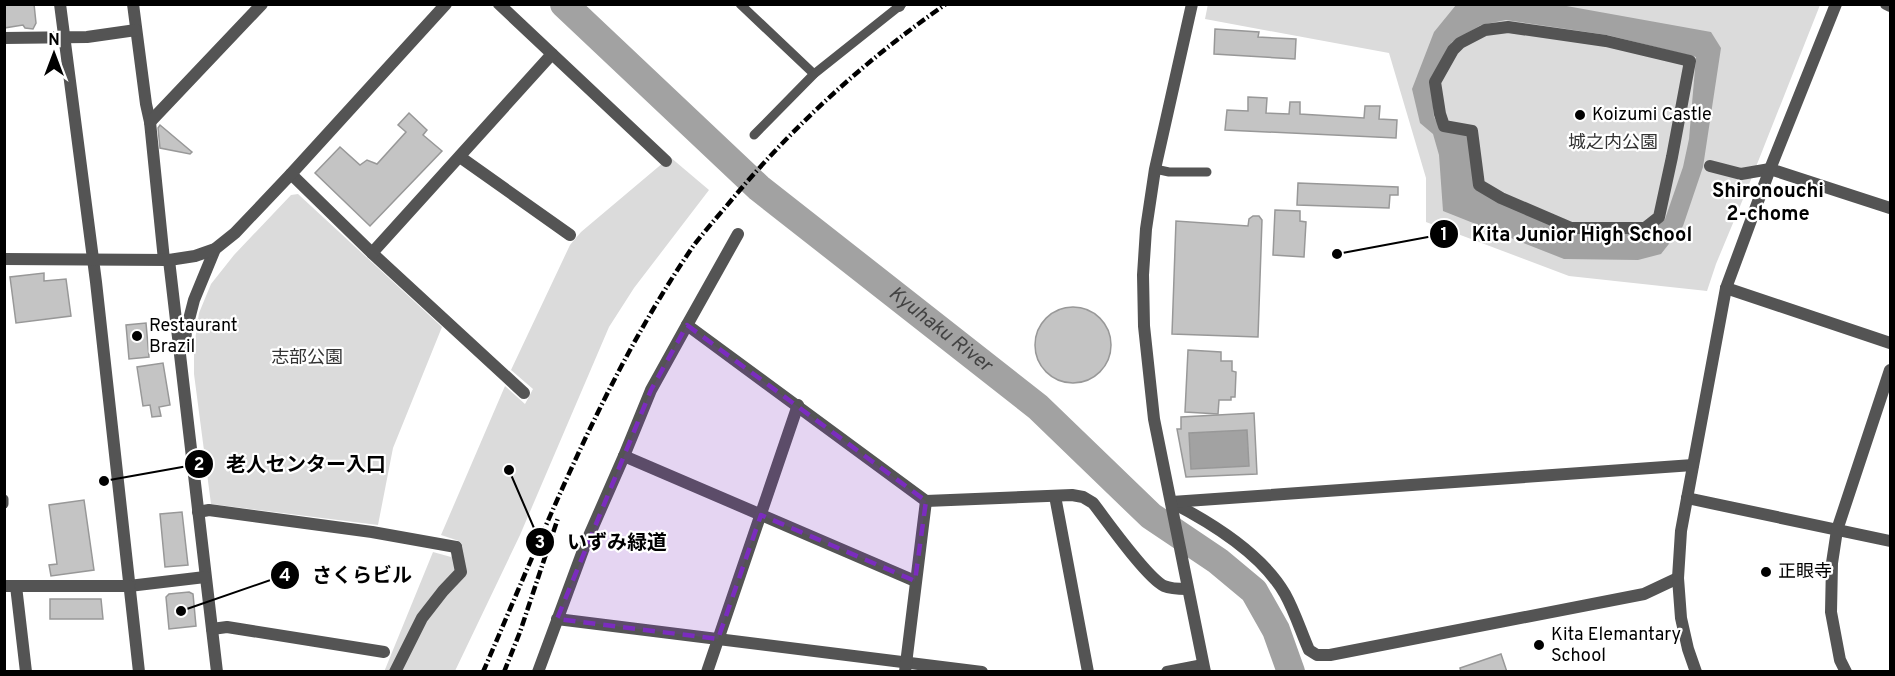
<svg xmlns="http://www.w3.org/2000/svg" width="1895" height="676" font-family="Overpass,'Noto Sans JP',sans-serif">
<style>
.green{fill:#dbdbdb}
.water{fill:#a2a2a2;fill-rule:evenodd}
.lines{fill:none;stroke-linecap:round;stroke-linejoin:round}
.river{stroke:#a2a2a2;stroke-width:28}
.building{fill:#c4c4c4;stroke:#989898;stroke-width:1.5;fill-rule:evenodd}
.service{stroke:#545454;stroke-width:9}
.pedestrian{stroke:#545454;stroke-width:12}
.minor{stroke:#545454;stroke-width:12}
.tertiary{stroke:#545454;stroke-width:12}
.rail{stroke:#000;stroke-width:4.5;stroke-dasharray:9 3 1.5 3;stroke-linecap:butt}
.marked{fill:#7b2cbf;fill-opacity:0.2;stroke:#7b2cbf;stroke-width:4.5;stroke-dasharray:12 8;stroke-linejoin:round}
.poi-dot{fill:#000;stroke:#fff;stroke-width:2}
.labels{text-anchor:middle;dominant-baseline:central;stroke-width:4.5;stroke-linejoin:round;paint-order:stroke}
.poi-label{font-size:18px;fill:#000;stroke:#fff;text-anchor:start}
.park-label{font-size:18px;fill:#323232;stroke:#fff}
.neighbourhood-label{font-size:20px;font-weight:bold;fill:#000;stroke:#fff}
.water-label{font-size:20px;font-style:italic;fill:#434343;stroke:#fff}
.leader{fill:none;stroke:#000;stroke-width:2}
.callout-dot{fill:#000;stroke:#fff;stroke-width:2}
.mark-label{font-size:18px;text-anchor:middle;font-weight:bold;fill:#fff}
.callout-label{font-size:20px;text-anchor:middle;font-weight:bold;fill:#000;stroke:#fff;stroke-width:4.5;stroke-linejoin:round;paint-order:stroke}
</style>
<rect width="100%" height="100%" fill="#fff"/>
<g class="green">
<path d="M 1208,4 L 1820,5 L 1748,187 L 1716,264 L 1707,291 L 1569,276 L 1426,222 L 1426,178 L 1389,53 L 1205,19 Z"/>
<path d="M 670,157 L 709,190 L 634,288 L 609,327 L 520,535 L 455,671 L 384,672 L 433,552 L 451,557 L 459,541 L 441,535 L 505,386 L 525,404 L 533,389 L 511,370 L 570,245 L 581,232 Z"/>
<path d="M 298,194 L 442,327 L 393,448 L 378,525 L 211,504 L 194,374 L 194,347 L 199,313 L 211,284 L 234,255 L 291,195 Z"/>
</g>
<g class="water">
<path d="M 1456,5 L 1561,5 L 1711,32 L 1721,48 L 1703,167 L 1683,226 L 1661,254 L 1638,260 L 1564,259 L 1443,211 L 1439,155 L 1433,134 L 1420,123 L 1412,89 L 1434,32 ZM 1506,20 L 1607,35 L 1696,57 L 1689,139 L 1683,167 L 1665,219 L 1649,233 L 1569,233 L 1475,188 L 1469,134 L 1441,130 L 1434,117 L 1431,81 L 1452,42 L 1481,25 Z"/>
<path d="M 1247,430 L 1249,466 L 1191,469 L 1189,433 Z"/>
</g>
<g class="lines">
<path class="river" id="s1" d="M 564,4 L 759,188 L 1038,407 L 1151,516 L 1218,561 L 1254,591 L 1276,630 L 1291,672"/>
</g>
<g class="building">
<path d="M 4,4 L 34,4 L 36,23 L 33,29 L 25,28 L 23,25 L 4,28 Z"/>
<path d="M 1215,29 L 1259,32 L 1258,37 L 1296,39 L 1295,59 L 1214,54 Z"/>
<path d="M 1248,97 L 1267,98 L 1266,113 L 1289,114 L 1290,102 L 1300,102 L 1300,114 L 1364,118 L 1365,106 L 1380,106 L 1379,119 L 1397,120 L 1396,138 L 1225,130 L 1227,110 L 1248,111 Z"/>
<path d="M 409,113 L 427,130 L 423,135 L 442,151 L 370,226 L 315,173 L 340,147 L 360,165 L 367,160 L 377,164 L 406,132 L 398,125 Z"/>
<path d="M 160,125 L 192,152 L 190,154 L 160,148 L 158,128 Z"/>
<path d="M 1298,183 L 1398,187 L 1398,195 L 1390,195 L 1389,208 L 1297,205 Z"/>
<path d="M 1275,210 L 1300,211 L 1300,221 L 1306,222 L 1304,257 L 1273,255 Z"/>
<path d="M 1253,216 L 1259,216 L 1262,220 L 1258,337 L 1172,334 L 1176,221 L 1248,226 L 1249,219 Z"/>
<path d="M 44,273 L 44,281 L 66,279 L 71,316 L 16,323 L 10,277 Z"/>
<circle cx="1073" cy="345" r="38"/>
<path d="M 146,323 L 149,357 L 129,359 L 126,325 Z"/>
<path d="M 1188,350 L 1221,352 L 1221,361 L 1232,361 L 1232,371 L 1236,372 L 1235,397 L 1231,397 L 1231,400 L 1219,400 L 1218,414 L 1185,412 Z"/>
<path d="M 163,363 L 170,405 L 159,407 L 161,416 L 152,417 L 150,405 L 143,406 L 137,367 Z"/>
<path d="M 1254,413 L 1257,474 L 1186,477 L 1177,429 L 1181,429 L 1181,417 ZM 1247,430 L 1249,466 L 1191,469 L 1189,433 Z"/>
<path d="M 84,500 L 94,570 L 51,576 L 49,565 L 57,564 L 49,505 Z"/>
<path d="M 182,512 L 188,565 L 165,567 L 160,514 Z"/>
<path d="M 189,592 L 193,594 L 196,626 L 169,629 L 166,597 L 169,594 Z"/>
<path d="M 50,599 L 101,599 L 103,619 L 50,619 Z"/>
<path d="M 1501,654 L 1507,672 L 1461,672 L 1460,668 Z"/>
</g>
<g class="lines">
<g class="service">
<path d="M 740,4 L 814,74"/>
<path d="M 754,135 L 814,74 L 902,4"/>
<path d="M 1155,169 L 1169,172 L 1207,172"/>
<path d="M 4,499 L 4,504"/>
</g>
<g class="pedestrian">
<path d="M 1508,27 L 1606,41 L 1690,61 L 1672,157 L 1659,217 L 1645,228 L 1571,228 L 1501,198 L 1479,185 L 1472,131 L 1444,126 L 1440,114 L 1435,82 L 1453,50 L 1460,43 L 1485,30 Z"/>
<path d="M 395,672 L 422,618 L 443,591 L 461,572 L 456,547"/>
</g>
<g class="minor">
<path d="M 133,4 L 146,104 L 150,122 L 164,260"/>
<path d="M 499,4 L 666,161"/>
<path d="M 898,4 L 899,6"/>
<path d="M 1886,4 L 1890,6"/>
<path d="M 4,38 L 87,37 L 136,30"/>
<path d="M 150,122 L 262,4"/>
<path d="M 460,157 L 570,235"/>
<path d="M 1710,166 L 1741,174 L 1770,169 L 1890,208"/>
<path d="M 291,174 L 372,253 L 524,393"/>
<path d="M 372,253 L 552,54"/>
<path d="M 169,260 L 217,672"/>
<path d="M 1726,288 L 1890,343"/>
<path d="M 687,325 L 738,234"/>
<path d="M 185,347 L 186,331 L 194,300 L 215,249"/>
<path d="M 624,456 L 915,581"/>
<path d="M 1055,496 L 1088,672"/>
<path d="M 1687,498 L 1890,541"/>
<path d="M 1171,502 C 1212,523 1262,554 1285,594 C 1295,612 1301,632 1309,650 L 1317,655 L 1330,655 L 1644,594 L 1678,578"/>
<path d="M 1172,502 L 1693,465"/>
<path d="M 198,512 L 209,510 L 372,532 L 456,547"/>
<path d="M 16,586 L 26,672"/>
<path d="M 129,586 L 205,577"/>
<path d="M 557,619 L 982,672"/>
<path d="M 212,629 L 227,627 L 384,652"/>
<path d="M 538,672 L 585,545 L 624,456 L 651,390 L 687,325 L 926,501 L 1072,495 L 1083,497 L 1093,503 C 1107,521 1146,577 1164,586 C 1171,589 1179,589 1187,589"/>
<path d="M 707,672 L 798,405"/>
<path d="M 905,672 L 926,501"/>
<path d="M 1167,672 L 1203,665"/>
<path d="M 1846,672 L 1840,660 L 1831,612 L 1832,563 L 1837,530 L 1890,370"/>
</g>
<g class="tertiary">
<path d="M 60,4 L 96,282 L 139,672"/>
<path d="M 1192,4 L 1155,169 L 1146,229 L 1143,275 L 1144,326 L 1154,419 L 1205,672"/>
<path d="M 4,259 L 169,260 L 195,256 L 215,249 L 235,233 L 291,174 L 446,4"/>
<path d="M 4,586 L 129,586"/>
<path d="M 1696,672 L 1688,649 L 1681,618 L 1678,578 L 1681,531 L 1726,288 L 1770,169 L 1836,4"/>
</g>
<g class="rail">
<path d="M 483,672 C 546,527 604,376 694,245 C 705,231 717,217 729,203 C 791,128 865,60 946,4"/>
<path d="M 504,672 L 520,632 L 558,518"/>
</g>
</g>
<path class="marked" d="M 687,325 L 926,501 L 915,581 L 761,515 L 718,639 L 557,619 L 651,390 Z"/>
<g class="poi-dot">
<circle cx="1580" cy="115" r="6"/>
<circle cx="137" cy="336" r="6"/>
<circle cx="1766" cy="572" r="6"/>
<circle cx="1539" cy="645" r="6"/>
</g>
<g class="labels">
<g class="poi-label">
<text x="1592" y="115">Koizumi Castle</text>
<text x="149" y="326">Restaurant<tspan x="149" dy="21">Brazil</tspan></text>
<text x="1778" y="572">正眼寺</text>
<text x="1551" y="635">Kita Elemantary<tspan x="1551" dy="21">School</tspan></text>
</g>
<g class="park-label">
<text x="1613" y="143">城之内公園</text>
<text x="307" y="358">志部公園</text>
</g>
<g class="neighbourhood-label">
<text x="1768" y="192">Shironouchi<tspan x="1768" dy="23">2-chome</tspan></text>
</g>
<g class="water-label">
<text stroke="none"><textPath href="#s1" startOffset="498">Kyuhaku River</textPath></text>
</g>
</g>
<path class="leader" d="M1337 254L1444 234M104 481L199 464M509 470L540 542M181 611L285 575"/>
<g class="callout-dot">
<circle cx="1337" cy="254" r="6"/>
<circle cx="104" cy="481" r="6"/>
<circle cx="509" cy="470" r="6"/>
<circle cx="181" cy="611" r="6"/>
<circle cx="1444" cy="234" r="15"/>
<circle cx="199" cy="464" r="15"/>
<circle cx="540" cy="542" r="15"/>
<circle cx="285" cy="575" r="15"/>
</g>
<g class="mark-label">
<text x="1444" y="240">1</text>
<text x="199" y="470">2</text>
<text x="540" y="548">3</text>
<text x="285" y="581">4</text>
</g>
<g class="callout-label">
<text x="1582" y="241">Kita Junior High School</text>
<text x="306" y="471">老人センター入口</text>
<text x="617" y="549">いずみ緑道</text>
<text x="362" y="582">さくらビル</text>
</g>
<rect width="1895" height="676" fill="none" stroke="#000000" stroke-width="12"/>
<g transform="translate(54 54)" stroke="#ffffff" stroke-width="4.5" paint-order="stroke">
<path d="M0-4.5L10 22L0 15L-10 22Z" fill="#000000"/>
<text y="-9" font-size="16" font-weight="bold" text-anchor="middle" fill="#000000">N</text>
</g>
</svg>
